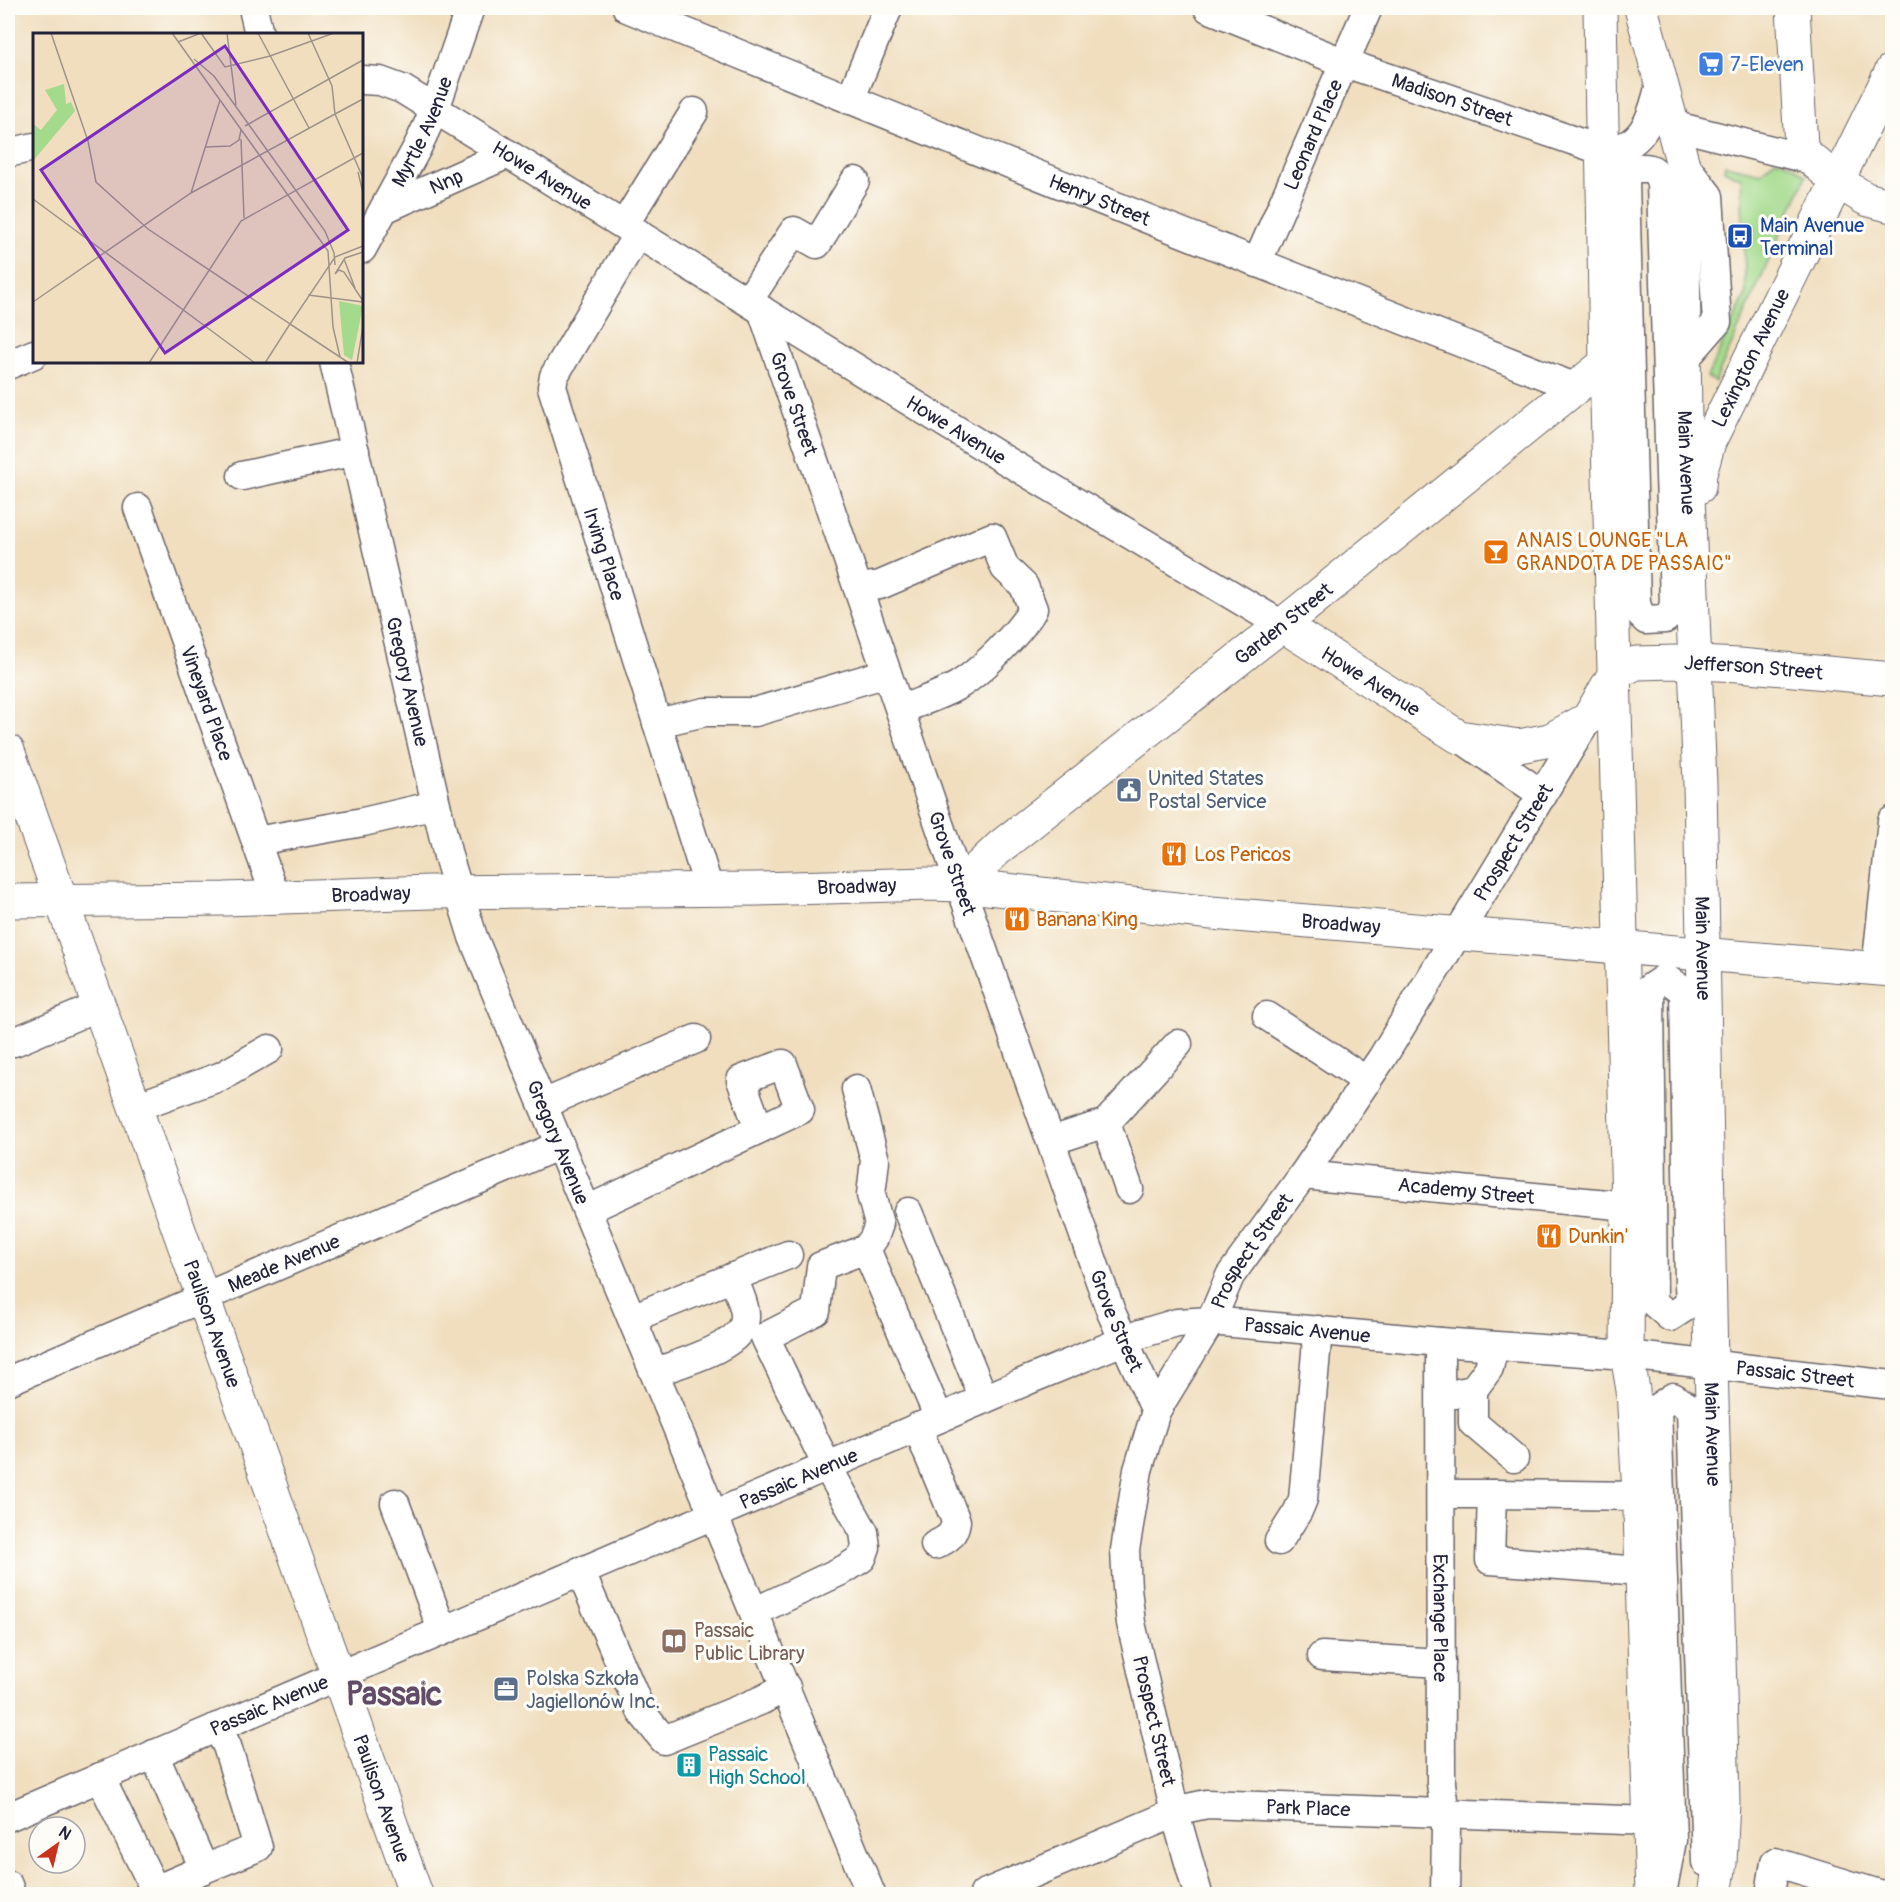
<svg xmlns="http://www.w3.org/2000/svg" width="1900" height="1902" font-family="Pangolin,sans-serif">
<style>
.green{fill:#a3da8b;stroke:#627e63;stroke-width:1.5}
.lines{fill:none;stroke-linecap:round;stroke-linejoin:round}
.minor-casing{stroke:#6a6469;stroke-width:31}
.major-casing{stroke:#6a6469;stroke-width:35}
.minor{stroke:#fff;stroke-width:28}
.major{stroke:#fff;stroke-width:33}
.labels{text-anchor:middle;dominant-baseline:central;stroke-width:6;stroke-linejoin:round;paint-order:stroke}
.shop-label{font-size:20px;fill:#366cbe;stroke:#fdfcf7;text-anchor:start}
.street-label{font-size:20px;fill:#22223b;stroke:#fdfcf7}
.transit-label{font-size:20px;fill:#164399;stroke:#fdfcf7;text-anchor:start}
.food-label{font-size:20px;fill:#c56008;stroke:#fdfcf7;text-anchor:start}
.service-label{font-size:20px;fill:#4e5e75;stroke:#fdfcf7;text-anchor:start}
.education-label{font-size:20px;fill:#785e54;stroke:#fdfcf7;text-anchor:start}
.culture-label{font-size:20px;fill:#0d838f;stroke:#fdfcf7;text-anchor:start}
.town-label{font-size:32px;font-weight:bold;fill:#614b67;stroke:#fdfcf7}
.inset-road{fill:none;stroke:#9e938a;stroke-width:1.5}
.view{fill:#7b2cbf;fill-opacity:0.15;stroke:#7b2cbf;stroke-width:3}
.inset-edge{fill:none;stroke:#22223b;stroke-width:3}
</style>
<rect width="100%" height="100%" fill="#fdfcf7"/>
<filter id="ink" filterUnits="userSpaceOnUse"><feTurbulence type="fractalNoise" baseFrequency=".0167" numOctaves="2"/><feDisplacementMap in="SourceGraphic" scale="12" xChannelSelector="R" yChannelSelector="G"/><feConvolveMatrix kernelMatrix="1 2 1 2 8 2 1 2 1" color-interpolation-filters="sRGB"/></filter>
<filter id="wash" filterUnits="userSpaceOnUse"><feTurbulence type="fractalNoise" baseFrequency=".008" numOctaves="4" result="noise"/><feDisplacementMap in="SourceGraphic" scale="24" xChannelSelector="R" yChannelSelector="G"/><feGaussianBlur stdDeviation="1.35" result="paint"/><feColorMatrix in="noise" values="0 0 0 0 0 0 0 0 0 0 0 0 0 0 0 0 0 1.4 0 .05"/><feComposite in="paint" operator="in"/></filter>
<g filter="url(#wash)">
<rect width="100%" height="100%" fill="#f0debe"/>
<path class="green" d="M 1775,159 L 1791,164 L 1806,176 L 1715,382 L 1707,377 L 1746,294 L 1741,178 L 1724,170 L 1725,165 L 1761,173 Z"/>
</g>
<g filter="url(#ink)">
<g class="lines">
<defs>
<g id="minor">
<path d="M 253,8 L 259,34"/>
<path id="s1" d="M 627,8 C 941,138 1257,263 1574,387"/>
<path id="s2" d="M 1208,8 L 1345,63 L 1604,151 C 1610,150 1616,149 1622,147 C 1649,138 1655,103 1661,80"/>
<path id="s3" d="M 362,80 L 380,81 L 402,89 L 1002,458 L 1282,625"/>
<path d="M 850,100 L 888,8"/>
<path d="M 1672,125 L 1811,160"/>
<path d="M 8,153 L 34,147"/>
<path d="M 1682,161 L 1709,196 L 1717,322 L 1684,360"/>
<path d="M 1634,168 C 1650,168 1655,166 1661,183 L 1674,603 L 1671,614 L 1665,619 L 1646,620 L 1640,614 L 1636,604 L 1625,181 L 1628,173 Z"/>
<path id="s4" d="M 384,209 L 508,154"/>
<path d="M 624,225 L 694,112"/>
<path id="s5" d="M 638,233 L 554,376 L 552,387 L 709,889"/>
<path id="s6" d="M 362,249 L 417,148 L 435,109 L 470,8"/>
<path id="s7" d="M 1257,263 L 1368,8"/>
<path d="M 748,301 L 794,231 L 817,244 L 855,181"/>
<path id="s8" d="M 762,310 L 960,885 L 1111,1312 L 1156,1411"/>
<path id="s9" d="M 334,362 L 448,856 L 473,937 L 871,1894"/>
<path d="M 8,365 L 34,354"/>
<path d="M 242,476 L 355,451"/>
<path id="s10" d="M 138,508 L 276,898"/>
<path d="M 858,588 L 880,585 L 992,537 L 1005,568 L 1024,586 L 1033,609 C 1020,632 981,672 957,686 C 939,696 919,702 900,710"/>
<path d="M 657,723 L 705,712 L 755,712 L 887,673"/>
<path d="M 1459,737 L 1543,795"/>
<path d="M 256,841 L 363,822 L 436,805"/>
<path d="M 1876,969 L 1892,821"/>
<path d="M 1665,978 L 1684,991 L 1689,1286 L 1690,1304 L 1670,1317 L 1653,1302 L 1650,988 Z"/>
<path d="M 1267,1016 L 1367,1081"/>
<path d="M 8,1042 L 14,1042 L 99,1006"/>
<path d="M 856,1089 L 875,1160 L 871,1195 L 879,1224 L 874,1238 L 866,1249"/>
<path d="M 543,1104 L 696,1039"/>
<path d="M 135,1107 L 222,1076 L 269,1049"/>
<path d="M 1106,1123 L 1129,1189"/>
<path d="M 1051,1141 L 1106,1123 L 1178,1044"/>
<path id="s11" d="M 1303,1175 L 1628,1206"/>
<path d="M 587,1210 L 800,1110 L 783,1064 L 741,1080 L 759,1129"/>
<path d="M 908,1212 L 984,1399"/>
<path d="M 632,1318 L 788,1255"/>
<path id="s12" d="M 1440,1342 L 1441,1783 L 1446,1826 L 1445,1894"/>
<path d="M 655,1372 C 677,1364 744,1347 745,1318 C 746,1306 737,1289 733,1277"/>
<path id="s13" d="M 8,1381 L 560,1145"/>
<path d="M 1473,1390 L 1473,1423 L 1514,1458"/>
<path d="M 1454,1394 L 1473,1390 L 1489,1368 L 1494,1346"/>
<path d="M 917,1427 L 956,1521 C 954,1535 948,1539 935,1545"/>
<path d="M 1441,1494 L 1492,1494"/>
<path d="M 1639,1496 L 1492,1494 L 1490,1560 L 1642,1571"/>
<path d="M 395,1503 L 442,1630"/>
<path d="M 1279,1541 L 1298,1511 L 1303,1499 L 1318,1330"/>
<path d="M 580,1571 L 642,1713 L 664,1740 L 762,1700 L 786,1687"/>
<path d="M 754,1612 L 845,1569 L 862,1558 L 866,1547 L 864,1532 L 827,1466 L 765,1337 L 816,1311 L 821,1266 L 866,1249 L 939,1418"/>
<path d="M 1322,1656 L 1441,1663"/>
<path d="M 154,1754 L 204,1869 L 258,1847 L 227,1746 L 217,1727"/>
<path d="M 100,1777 L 155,1890 L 204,1869"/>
<path id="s14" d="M 8,1817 L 1031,1379 L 1140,1334 L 1177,1323 L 1211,1321 L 1440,1342 L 1627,1355 L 1892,1385"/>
<path d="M 8,1885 L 11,1894"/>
<path id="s15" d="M 984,1894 L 1175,1813 L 1188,1808 L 1207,1804 L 1650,1821"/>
<path id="s16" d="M 1198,1894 L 1175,1813 L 1131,1623 L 1127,1588 L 1125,1550 L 1138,1470 L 1156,1411 L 1211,1321 L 1230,1276 L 1303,1175 L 1382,1058 L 1588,719"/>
<path d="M 1662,1894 L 1672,1840 L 1657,1408 L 1673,1397 L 1691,1409 L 1706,1862"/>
<path d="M 1770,1894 L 1775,1862 L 1879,1894"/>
</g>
<g id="major">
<path d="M 1600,8 L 1606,363 L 1628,1206 L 1627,1355 L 1633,1390 L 1640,1511 L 1652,1894"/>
<path id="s17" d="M 1641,8 L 1682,161 L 1685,424 L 1700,784 L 1711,1364 L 1723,1802 L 1720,1863 L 1715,1894"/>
<path d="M 1793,8 L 1801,146 L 1803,152 L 1837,181 L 1866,199 L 1892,206"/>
<path id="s18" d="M 1699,487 L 1700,474 L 1709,442 L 1892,70"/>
<path id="s19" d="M 1282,625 L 1459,737 L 1519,746 L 1550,740 L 1588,719 L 1615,673"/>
<path id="s20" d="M 1615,673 L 1636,663 L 1677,662 L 1739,665 L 1892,679"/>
<path id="s21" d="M 8,751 L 416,1894"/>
<path id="s22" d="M 960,885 L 1001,846 L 1282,625 L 1606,363"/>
<path id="s23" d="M 8,901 L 225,899 L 430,892 L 758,889 L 928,884 L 960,885 L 1212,913 L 1892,970"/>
</g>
</defs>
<use href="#minor" class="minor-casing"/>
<use href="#major" class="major-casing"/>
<use href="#minor" class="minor"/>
<use href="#major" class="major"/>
</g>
</g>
<defs>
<symbol id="supermarket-square" viewBox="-11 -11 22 22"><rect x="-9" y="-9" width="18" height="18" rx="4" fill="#3f7fe0" stroke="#fdfcf7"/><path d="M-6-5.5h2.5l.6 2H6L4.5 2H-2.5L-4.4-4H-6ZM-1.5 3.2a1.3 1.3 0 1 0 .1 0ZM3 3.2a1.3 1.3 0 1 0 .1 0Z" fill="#fff"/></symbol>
<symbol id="bus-square" viewBox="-11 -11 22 22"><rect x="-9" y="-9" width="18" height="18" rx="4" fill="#1a4fb4" stroke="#fdfcf7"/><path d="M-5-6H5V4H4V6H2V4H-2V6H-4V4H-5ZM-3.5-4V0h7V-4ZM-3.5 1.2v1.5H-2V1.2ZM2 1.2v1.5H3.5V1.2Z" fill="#fff"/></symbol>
<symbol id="bar-square" viewBox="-11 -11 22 22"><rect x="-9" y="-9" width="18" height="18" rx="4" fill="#e8710a" stroke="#fdfcf7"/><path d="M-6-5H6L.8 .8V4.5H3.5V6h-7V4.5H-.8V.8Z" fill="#fff"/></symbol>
<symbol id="civic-square" viewBox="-11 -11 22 22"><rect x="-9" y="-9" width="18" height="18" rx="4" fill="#5c6f8a" stroke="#fdfcf7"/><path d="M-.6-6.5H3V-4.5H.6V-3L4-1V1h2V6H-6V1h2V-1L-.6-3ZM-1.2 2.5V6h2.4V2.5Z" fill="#fff"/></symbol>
<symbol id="restaurant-square" viewBox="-11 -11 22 22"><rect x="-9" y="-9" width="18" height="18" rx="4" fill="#e8710a" stroke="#fdfcf7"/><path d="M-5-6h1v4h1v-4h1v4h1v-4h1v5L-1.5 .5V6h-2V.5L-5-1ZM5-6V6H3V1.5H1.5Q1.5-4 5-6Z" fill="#fff"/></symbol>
<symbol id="library-square" viewBox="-11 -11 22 22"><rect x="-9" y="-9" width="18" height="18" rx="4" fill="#8d6e63" stroke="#fdfcf7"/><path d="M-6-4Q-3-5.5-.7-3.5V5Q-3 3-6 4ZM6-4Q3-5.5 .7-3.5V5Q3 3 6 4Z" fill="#fff"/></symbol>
<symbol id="office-square" viewBox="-11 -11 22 22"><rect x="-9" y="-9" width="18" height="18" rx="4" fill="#5c6f8a" stroke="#fdfcf7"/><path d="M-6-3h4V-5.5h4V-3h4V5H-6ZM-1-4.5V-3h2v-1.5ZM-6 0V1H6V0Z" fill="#fff"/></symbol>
<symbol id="building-square" viewBox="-11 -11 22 22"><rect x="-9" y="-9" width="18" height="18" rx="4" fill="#0f9aa8" stroke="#fdfcf7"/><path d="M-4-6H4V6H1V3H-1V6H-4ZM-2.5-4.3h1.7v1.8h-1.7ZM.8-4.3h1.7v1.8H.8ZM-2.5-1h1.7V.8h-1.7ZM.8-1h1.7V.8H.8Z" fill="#fff"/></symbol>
</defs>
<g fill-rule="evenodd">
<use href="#supermarket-square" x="1696" y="49" width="30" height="30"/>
<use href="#bus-square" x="1725" y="221" width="30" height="30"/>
<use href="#bar-square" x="1481" y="537" width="30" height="30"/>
<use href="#civic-square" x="1114" y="775" width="30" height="30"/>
<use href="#restaurant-square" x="1159" y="839" width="30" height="30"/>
<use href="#restaurant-square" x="1002" y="904" width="30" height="30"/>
<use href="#restaurant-square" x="1534" y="1221" width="30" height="30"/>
<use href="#library-square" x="659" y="1626" width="30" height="30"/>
<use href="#office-square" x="491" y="1674" width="30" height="30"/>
<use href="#building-square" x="674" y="1750" width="30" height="30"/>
</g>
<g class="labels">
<g class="shop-label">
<text x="1730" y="64">7-Eleven</text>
</g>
<g class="street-label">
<text stroke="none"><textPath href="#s2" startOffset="261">Madison Street</textPath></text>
<text stroke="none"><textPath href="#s6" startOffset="132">Myrtle Avenue</textPath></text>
<text stroke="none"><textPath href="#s7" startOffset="140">Leonard Place</textPath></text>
<text stroke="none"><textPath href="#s3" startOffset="206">Howe Avenue</textPath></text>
<text stroke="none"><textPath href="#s4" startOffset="68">Nnp</textPath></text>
<text stroke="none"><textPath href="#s1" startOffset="510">Henry Street</textPath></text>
<text stroke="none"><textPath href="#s18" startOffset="140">Lexington Avenue</textPath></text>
<text stroke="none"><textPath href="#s8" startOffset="99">Grove Street</textPath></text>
<text stroke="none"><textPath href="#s3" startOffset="692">Howe Avenue</textPath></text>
<text stroke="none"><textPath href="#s17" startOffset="460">Main Avenue</textPath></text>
<text stroke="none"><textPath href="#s5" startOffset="352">Irving Place</textPath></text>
<text stroke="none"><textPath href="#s22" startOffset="416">Garden Street</textPath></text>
<text stroke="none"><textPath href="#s20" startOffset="141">Jefferson Street</textPath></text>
<text stroke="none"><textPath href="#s19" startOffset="105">Howe Avenue</textPath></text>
<text stroke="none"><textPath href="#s9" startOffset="328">Gregory Avenue</textPath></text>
<text stroke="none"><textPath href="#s10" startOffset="207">Vineyard Place</textPath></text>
<text stroke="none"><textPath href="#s16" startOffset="1168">Prospect Street</textPath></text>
<text stroke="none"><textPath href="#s8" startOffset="585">Grove Street</textPath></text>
<text stroke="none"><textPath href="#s23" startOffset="849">Broadway</textPath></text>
<text stroke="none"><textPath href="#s23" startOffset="363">Broadway</textPath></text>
<text stroke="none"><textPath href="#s23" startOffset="1335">Broadway</textPath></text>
<text stroke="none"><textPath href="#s17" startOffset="946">Main Avenue</textPath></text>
<text stroke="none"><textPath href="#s9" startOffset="814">Gregory Avenue</textPath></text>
<text stroke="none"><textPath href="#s11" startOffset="164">Academy Street</textPath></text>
<text stroke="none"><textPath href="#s16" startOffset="682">Prospect Street</textPath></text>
<text stroke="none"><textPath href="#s13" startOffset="300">Meade Avenue</textPath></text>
<text stroke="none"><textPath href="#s8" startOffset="1071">Grove Street</textPath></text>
<text stroke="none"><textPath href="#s21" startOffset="608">Paulison Avenue</textPath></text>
<text stroke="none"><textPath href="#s14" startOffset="1400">Passaic Avenue</textPath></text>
<text stroke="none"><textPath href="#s14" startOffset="1890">Passaic Street</textPath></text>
<text stroke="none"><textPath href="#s17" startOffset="1432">Main Avenue</textPath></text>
<text stroke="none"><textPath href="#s14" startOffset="860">Passaic Avenue</textPath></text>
<text stroke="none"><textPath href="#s12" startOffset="276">Exchange Place</textPath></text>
<text stroke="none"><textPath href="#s14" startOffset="284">Passaic Avenue</textPath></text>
<text transform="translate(1154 1721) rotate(77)">Prospect Street</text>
<text stroke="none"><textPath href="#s21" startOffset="1112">Paulison Avenue</textPath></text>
<text stroke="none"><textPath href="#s15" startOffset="342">Park Place</textPath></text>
</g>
<g class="transit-label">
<text x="1760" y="225">Main Avenue<tspan x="1760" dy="23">Terminal</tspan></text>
</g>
<g class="food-label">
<text x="1516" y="540">ANAIS LOUNGE "LA<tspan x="1516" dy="23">GRANDOTA DE PASSAIC"</tspan></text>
<text x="1194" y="854">Los Pericos</text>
<text x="1036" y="919">Banana King</text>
<text x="1568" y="1236">Dunkin'</text>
</g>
<g class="service-label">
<text x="1148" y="778">United States<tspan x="1148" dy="23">Postal Service</tspan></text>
<text x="526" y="1678">Polska Szkoła<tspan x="526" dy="23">Jagiellonów Inc.</tspan></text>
</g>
<g class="education-label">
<text x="694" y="1630">Passaic<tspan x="694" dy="23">Public Library</tspan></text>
</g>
<g class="culture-label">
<text x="708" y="1754">Passaic<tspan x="708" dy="23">High School</tspan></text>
</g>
<g class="town-label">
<text x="394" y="1695">Passaic</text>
</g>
</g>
<g transform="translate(33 33)">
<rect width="330" height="330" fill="#f0debe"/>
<path d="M 31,51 L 33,71 L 38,69 L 42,78 L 0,128 L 0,91 L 8,97 L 24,77 L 12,57 ZM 306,268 L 330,273 L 319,327 L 311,322 Z" fill="#a3da8b"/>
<path class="inset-road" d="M 18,0 L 55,108 L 63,149 L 115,196 L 257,291 L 232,330M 139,0 L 295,218 L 300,294 L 307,324M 168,0 L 192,34 L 237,23M 194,0 L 203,72M 225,0 L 276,95M 275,0 L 299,53 L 302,81 L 330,145M 145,9 L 168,0M 237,23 L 301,0M 161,26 L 181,43 L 292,198 L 301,220 L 302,232M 296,46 L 330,27M 302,81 L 330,66M 212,93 L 296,46M 208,106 L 211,185M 173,114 L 197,113 L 206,107 L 208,97M 325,139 L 330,160M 158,160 L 187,67M 0,166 L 222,330M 311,226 L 322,255M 302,241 L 306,237 L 311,239 L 330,268M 302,241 L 312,225 L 330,219M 275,262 L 330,269M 0,269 L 158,160 L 302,81M 116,330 L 208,188 L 330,120M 316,330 L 257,291 L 302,224 L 330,213M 324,330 L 330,293"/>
<path class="view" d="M 192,13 L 315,197 L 132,320 L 8,137 Z"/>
<rect width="330" height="330" class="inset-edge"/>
</g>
<rect width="1900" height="1902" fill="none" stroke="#fdfcf7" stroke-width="30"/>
<g transform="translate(57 1845) rotate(34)"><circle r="28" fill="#fdfcf7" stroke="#a5a5ac" stroke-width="1.5"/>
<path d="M0-4.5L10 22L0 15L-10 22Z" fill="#c8321e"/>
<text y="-9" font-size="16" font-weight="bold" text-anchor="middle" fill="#22223b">N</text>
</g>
</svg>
